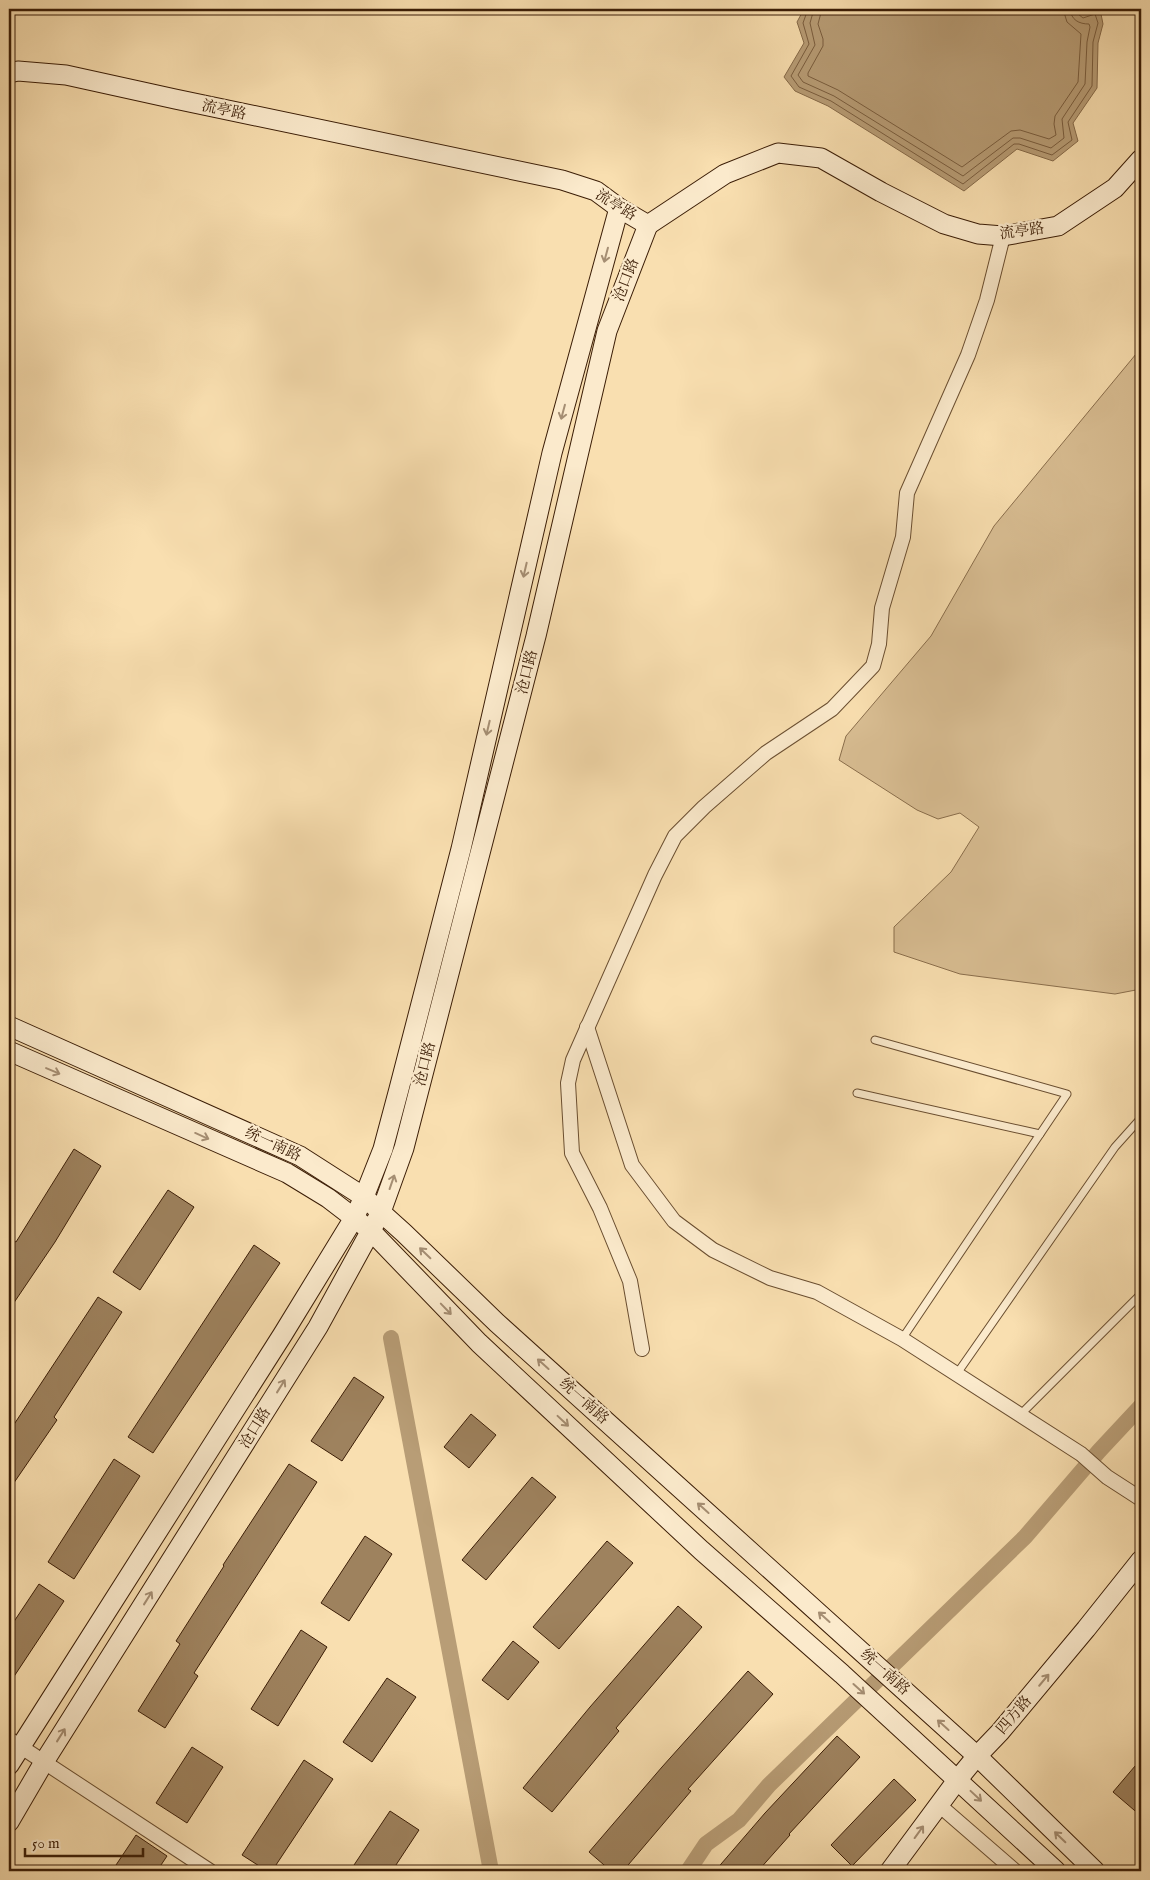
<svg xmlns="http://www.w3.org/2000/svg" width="1150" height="1880" font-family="'IM FELL English','Noto Serif SC',serif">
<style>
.green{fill:#d9be93;stroke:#8a6e4c}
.water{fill:#b89d76;stroke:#866a49}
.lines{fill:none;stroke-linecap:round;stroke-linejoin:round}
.shore{stroke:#7a5d3e;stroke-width:1}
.canal{stroke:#b89d76;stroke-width:16}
.building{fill:#9e825e;stroke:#3b1d06}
.lane-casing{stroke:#6a4e30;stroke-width:9}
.street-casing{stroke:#6a4e30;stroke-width:16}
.secondary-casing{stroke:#3b1d06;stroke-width:21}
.lane{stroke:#fbeacc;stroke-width:7}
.street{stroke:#fbeacc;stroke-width:14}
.secondary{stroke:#fbeacc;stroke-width:19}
.oneway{stroke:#a58e73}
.labels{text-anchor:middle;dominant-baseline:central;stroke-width:4.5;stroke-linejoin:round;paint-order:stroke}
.street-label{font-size:15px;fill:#3b1d06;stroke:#fbeacc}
</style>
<rect width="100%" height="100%" fill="#f9dfb0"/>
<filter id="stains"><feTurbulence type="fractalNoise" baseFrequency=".004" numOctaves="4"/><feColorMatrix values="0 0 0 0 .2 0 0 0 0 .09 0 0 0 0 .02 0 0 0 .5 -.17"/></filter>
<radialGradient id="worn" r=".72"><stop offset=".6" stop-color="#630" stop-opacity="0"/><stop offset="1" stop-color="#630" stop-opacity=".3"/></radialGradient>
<path class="green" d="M 1141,348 L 1141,989 L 1115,994 L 960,974 L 894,952 L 894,927 L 951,872 L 979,827 L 960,813 L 938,819 L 917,810 L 839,760 L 846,736 L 931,636 L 994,526 Z"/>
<path class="water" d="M 804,9 L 1079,9 L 1085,13 L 1092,9 L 1100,9 L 1103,24 L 1098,43 L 1097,88 L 1073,123 L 1078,141 L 1053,161 L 1017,149 L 964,191 L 828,106 L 795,91 L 784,77 L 804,43 L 797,22 Z"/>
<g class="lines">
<g class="shore">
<path d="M 808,9 L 803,23 L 809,44 L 791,76 L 799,87 L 831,101 L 963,184 L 1014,144 L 1019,144 L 1052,155 L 1072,140 L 1068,122 L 1092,86 L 1093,42 L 1098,23 L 1095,14 L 1083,18 L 1078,14 L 1077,9"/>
<path d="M 814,9 L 810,23 L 815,45 L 798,75 L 803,82 L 834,96 L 963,176 L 1013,138 L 1020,138 L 1051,148 L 1064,138 L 1062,119 L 1085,84 L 1087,42 L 1090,27 L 1089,24 C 1079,24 1071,20 1070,9"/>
<path d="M 822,9 L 818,24 L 823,39 L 823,46 L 808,73 L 808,76 L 838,90 L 962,167 L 1011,131 L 1020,130 L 1049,139 L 1056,135 L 1054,124 L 1055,116 L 1078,82 L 1081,34 L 1067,22 L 1063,9"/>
</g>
<g class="canal">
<path d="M 391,1338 L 491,1871"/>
<path d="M 688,1871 L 706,1844 L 739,1820 L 769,1785 L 1025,1537 L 1099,1451 L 1141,1406"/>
</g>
</g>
<g class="building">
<path d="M 74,1149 L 101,1166 L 55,1242 L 9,1310 L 9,1249 L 14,1241 L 16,1242 Z"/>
<path d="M 168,1190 L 194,1207 L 140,1290 L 113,1272 Z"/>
<path d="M 254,1245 L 280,1263 L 153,1453 L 128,1437 Z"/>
<path d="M 98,1297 L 122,1312 L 54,1417 L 57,1420 L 9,1490 L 9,1432 Z"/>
<path d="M 354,1377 L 384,1397 L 342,1461 L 311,1441 Z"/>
<path d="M 471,1414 L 496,1435 L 469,1468 L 444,1447 Z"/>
<path d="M 114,1459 L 140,1476 L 74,1579 L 48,1562 Z"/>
<path d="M 289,1464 L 317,1482 L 194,1673 L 198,1676 L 165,1728 L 138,1711 L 180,1644 L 176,1641 L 224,1566 L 223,1565 Z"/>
<path d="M 532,1477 L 556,1497 L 486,1580 L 462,1560 Z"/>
<path d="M 365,1536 L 392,1554 L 349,1621 L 321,1603 Z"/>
<path d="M 607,1541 L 633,1563 L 559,1649 L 533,1627 Z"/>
<path d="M 39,1584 L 64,1601 L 9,1684 L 9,1629 Z"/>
<path d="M 678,1606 L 702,1627 L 616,1728 L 619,1731 L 552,1812 L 523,1788 L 590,1707 Z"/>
<path d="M 301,1630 L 327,1647 L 278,1726 L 251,1709 Z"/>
<path d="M 513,1641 L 539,1662 L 508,1700 L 482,1680 Z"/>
<path d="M 748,1671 L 773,1694 L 688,1789 L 691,1791 L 623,1871 L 611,1871 L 589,1852 L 662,1767 Z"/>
<path d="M 387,1678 L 416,1697 L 372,1762 L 343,1742 Z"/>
<path d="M 837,1736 L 860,1757 L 789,1834 L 790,1835 L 758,1871 L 715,1871 L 765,1813 Z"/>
<path d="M 192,1747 L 223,1767 L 187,1823 L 156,1803 Z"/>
<path d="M 1141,1759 L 1141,1816 L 1113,1792 Z"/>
<path d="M 304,1760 L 333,1779 L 272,1871 L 267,1871 L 242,1855 Z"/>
<path d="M 894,1779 L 916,1800 L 852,1866 L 831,1845 Z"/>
<path d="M 390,1811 L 419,1830 L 392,1871 L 350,1871 Z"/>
<path d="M 136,1835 L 167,1856 L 157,1871 L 112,1871 Z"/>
</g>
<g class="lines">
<defs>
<g id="lane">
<path d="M 875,1040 L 1067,1094 L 902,1339"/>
<path d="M 857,1093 L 1040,1134"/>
<path d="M 956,1375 L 1115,1147 L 1141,1118"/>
<path d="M 1020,1415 L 1141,1294"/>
</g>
<g id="street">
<path d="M 587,1027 L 632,1165 L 674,1221 L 713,1250 L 770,1278 L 817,1292 L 902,1339 L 1081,1454 L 1107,1477 L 1141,1499"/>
<path d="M 642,1349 L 630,1281 L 600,1208 L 572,1153 L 568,1083 L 573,1060 L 655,875 L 675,836 L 704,807 L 766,753 L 832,709 L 873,666 L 879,644 L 882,608 L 903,537 L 907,493 L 968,355 L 987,300 L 1003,236"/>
<path d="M 9,1739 L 210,1871"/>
<path d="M 939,1805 L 1015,1871"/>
</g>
<g id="secondary">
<path d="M 9,73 L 18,71 L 66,75 L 175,99 L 562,180 L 596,191 L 619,208 L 648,225 L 725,174 L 778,153 L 821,158 L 881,192 L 944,224 L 978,234 L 1003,236 L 1058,226 L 1115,188 L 1141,159"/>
<path d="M 9,1026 L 300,1156 L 364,1197 L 404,1233 L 497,1323 L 977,1756 L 1095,1871"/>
<path d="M 9,1051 L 287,1173 L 328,1198 L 371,1231 L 479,1343 L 701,1550 L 842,1674 L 1056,1871"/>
<path d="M 9,1765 L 283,1334 L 354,1218 L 364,1197 L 383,1149 L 399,1089 L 461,849 L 552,453 L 619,208"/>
<path d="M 9,1822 L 44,1762 L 318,1327 L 381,1212 L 404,1148 L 536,636 L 607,331 L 648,225"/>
<path d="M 890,1871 L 958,1779 L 977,1756 L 1000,1732 L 1086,1629 L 1141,1560"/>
</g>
</defs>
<use href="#lane" class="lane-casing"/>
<use href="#street" class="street-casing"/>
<use href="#secondary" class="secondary-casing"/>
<use href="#lane" class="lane"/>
<use href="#street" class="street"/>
<use href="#secondary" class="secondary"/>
</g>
<defs><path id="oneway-shaft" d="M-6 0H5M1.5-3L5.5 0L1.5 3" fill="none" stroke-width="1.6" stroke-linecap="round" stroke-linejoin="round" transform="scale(1.25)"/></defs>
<g class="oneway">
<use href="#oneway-shaft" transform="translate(606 255) rotate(105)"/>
<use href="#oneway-shaft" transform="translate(563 412) rotate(105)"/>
<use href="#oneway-shaft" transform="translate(525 570) rotate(103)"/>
<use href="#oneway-shaft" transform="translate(488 728) rotate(103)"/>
<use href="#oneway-shaft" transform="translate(53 1071) rotate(23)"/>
<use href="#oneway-shaft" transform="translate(202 1136) rotate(24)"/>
<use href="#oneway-shaft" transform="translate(392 1182) rotate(-71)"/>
<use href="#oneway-shaft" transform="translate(425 1253) rotate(-136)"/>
<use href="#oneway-shaft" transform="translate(446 1309) rotate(46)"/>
<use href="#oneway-shaft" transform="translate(543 1364) rotate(-138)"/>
<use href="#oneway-shaft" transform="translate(281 1386) rotate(-58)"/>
<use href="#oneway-shaft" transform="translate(563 1421) rotate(43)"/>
<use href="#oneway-shaft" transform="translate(703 1508) rotate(-138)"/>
<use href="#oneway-shaft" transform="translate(148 1598) rotate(-58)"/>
<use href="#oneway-shaft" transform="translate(824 1617) rotate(-138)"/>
<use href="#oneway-shaft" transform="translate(1044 1680) rotate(-50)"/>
<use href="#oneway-shaft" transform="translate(859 1689) rotate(42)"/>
<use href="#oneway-shaft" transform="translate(943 1725) rotate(-138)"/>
<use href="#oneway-shaft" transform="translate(61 1735) rotate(-58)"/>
<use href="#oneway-shaft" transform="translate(976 1796) rotate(43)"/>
<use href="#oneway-shaft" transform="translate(919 1832) rotate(-54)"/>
<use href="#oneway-shaft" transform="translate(1060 1837) rotate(-136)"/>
</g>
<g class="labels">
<g class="street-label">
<text transform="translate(224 110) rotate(12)">流亭路</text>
<text transform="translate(616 205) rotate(32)">流亭路</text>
<text transform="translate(1022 231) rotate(-8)">流亭路</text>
<text transform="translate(626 280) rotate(-69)">沧口路</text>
<text transform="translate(527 672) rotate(-76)">沧口路</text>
<text transform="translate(425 1064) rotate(-76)">沧口路</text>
<text transform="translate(273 1144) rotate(25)">统一南路</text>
<text transform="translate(584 1401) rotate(42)">统一南路</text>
<text transform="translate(255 1428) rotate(-58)">沧口路</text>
<text transform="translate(885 1672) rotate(42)">统一南路</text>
<text transform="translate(1014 1715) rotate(-49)">四方路</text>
</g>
</g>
<rect width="1150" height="1880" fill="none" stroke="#f9dfb0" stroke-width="30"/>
<rect x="10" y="10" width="1130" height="1860" fill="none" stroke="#3b1d06" stroke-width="2.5"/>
<rect x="15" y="15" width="1120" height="1850" fill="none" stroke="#3b1d06"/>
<path d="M25 1848v8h118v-8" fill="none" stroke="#3b1d06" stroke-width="2.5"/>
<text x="32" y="1848" font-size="15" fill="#3b1d06" stroke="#fbeacc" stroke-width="4" paint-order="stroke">50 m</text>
<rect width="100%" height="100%" filter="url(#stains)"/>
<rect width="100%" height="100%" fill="url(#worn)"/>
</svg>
